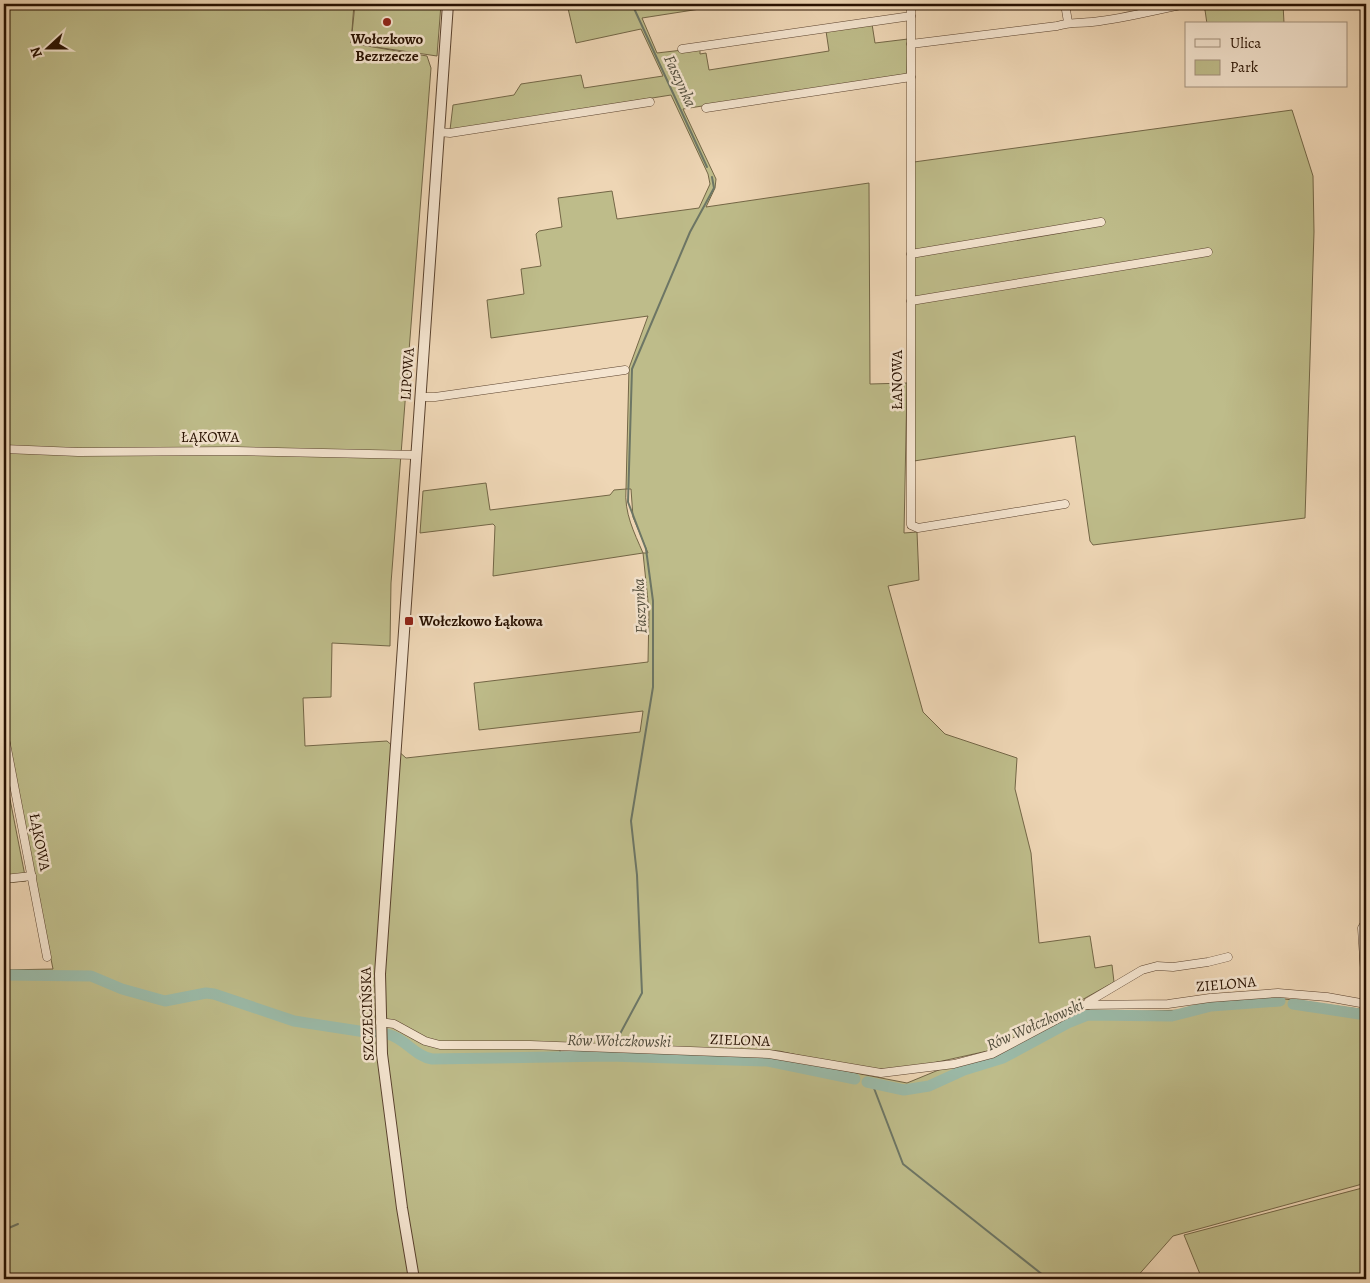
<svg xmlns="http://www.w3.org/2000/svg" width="1370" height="1283" font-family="Alegreya,serif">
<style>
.green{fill:#bebc8a;stroke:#736646;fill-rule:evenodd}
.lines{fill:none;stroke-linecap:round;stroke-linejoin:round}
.stream{stroke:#6d7665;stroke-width:2}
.river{stroke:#9bbaa8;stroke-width:11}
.minor-casing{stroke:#5a422e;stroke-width:9}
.tertiary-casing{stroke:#5a422e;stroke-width:12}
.minor{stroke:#f4e4cf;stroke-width:8}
.tertiary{stroke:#f4e4cf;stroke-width:10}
.poi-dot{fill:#8f2418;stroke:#f4e4cf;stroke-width:2}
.labels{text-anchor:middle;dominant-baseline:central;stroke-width:5;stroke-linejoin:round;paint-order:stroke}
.poi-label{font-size:15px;font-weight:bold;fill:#281101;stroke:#f4e4cf}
.street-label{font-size:15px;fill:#281101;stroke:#f4e4cf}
.water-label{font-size:16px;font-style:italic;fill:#504c3b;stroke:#f4e4cf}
</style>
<rect width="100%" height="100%" fill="#eed6b5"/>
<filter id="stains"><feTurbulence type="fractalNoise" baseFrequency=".004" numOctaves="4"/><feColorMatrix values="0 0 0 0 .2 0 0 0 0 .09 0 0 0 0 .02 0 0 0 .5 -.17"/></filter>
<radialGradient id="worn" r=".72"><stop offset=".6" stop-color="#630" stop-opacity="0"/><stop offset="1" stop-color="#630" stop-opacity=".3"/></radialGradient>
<g class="green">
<path d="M 4,4 L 354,4 L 351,43 L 355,4 L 441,4 L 437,56 L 355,44 L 427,56 L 431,68 L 391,583 L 390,646 L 332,643 L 331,697 L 303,698 L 305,746 L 387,741 L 406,758 L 640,732 L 643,711 L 479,730 L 474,683 L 648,662 L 649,611 L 643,553 L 493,576 L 495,526 L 493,524 L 420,533 L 423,491 L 486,483 L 490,510 L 610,495 L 614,490 L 626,489 L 629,368 L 648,316 L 491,338 L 487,300 L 524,294 L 521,269 L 541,266 L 536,234 L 539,231 L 562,227 L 558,198 L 612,191 L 617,219 L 699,208 L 710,184 L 708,174 L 671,95 L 450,130 L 453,105 L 514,95 L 521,84 L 581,75 L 584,88 L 663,76 L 641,29 L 576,43 L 567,4 L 732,4 L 642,18 L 657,53 L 700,48 L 700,54 L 706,53 L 709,70 L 829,51 L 826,31 L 872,24 L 875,43 L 908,39 L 907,74 L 683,109 L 716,179 L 715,188 L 706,207 L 869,183 L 870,384 L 907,383 L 904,533 L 917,532 L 919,580 L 888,586 L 923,712 L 945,734 L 1017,758 L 1015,789 L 1031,853 L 1039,943 L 1090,936 L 1095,968 L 1112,965 L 1114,982 L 992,1050 L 924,1065 L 886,1069 L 857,1068 L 779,1051 L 560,1045 L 560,1052 L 783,1059 L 907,1083 L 941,1069 L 992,1058 L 1080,1013 L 1185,1010 L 1215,1003 L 1285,999 L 1366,1010 L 1366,1183 L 1173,1236 L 1135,1279 L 4,1279 L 4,970 L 53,969 L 4,726 ZM 626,489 L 631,489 L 633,517 L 648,553 L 643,553 C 634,532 624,513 626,489 Z"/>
<path d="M 1198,4 L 1283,4 L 1284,23 L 1207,24 L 1205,10 L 1197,6 Z"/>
<path d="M 1292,110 L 1313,176 L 1314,232 L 1305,518 L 1093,545 L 1090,541 L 1075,436 L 914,461 L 914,162 Z"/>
<path d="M 4,794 L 9,794 L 26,881 L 4,883 Z"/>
<path d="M 1366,1187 L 1366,1279 L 1202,1279 L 1184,1235 Z"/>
</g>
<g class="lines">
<g class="stream">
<path d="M 632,4 L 707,167"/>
<path d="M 614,1045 L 642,993 L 637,875 L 631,821 L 653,687 L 653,601 L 646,549 L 628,502 L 632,369 L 690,232 L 714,188 L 712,177"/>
<path d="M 610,1056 L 612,1052"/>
<path d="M 872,1083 L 903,1164 L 1048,1279"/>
<path d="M 4,1230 L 18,1224"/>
</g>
<g class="river">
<path d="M 4,975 L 91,976 L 122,989 L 165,1001 L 206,993 L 214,994 L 294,1021 L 372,1033"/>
<path d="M 1293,1004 L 1366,1015"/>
<path d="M 387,1034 C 405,1038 414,1056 432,1059 L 610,1056 L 768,1061 L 855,1079"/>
<path d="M 867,1082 L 904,1090 L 929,1086 L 964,1070 L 1003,1058 L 1068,1023 L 1088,1015 L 1172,1016 L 1211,1006 L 1280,1001"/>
</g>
<defs>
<g id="minor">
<path d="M 911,4 L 911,525 L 918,528 L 1065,504"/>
<path d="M 1065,4 L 1068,22"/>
<path d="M 911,44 L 1057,26 C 1071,21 1085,24 1100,21 C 1128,17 1157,10 1185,4"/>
<path d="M 682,49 L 911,16"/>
<path d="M 706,108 L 911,77"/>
<path d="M 439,132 L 450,133 L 650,102"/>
<path d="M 911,254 L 1101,222"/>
<path d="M 911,301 L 1208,252"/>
<path d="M 420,397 L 435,397 L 625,370"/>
<path d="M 4,449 L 78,452 L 236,451 L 416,455"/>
<path d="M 4,733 L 47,957"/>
<path d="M 4,879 L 32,876"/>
<path d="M 1366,922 L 1362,928 L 1366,991"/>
<path d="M 1088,1005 L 1088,1002 L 1142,970 L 1157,966 L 1173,967 L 1208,962 L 1228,957"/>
<path d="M 380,1022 L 394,1024 L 425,1041 L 440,1045 L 530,1045 L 769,1054 L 881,1073 L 954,1064 L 992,1054 L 1084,1005 L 1168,1004 L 1210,998 L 1278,993 L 1327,997 L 1366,1004"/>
</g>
<path id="tertiary" d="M 414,1279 L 402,1208 L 382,1054 L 380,974 L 448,4"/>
</defs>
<use href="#minor" class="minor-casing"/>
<use href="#tertiary" class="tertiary-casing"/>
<use href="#minor" class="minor"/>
<use href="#tertiary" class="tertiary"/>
</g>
<g class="poi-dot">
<circle cx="387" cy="22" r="5"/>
<rect x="404" y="616" width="10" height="10" rx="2.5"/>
</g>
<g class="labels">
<g class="poi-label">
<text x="387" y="39">Wołczkowo<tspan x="387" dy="17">Bezrzecze</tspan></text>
<text x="419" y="621" text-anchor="start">Wołczkowo Łąkowa</text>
</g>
<g class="street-label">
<text transform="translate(407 374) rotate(-86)">LIPOWA</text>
<text transform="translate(897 380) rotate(-90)">ŁANOWA</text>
<text x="210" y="437">ŁĄKOWA</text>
<text transform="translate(40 842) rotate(79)">ŁĄKOWA</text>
<text transform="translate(1226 984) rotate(-5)">ZIELONA</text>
<text transform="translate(367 1014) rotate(-92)">SZCZECIŃSKA</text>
<text transform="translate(740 1040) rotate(2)">ZIELONA</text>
</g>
<g class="water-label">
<text transform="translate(680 81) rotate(65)">Faszynka</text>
<text transform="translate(640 606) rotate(-93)">Faszynka</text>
<text transform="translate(1035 1025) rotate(-24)">Rów Wołczkowski</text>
<text transform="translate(619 1041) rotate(1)">Rów Wołczkowski</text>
</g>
</g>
<rect width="1370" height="1283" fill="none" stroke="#eed6b5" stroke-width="20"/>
<rect x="5" y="5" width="1360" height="1273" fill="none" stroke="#281101" stroke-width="2.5"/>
<rect x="10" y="10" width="1350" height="1263" fill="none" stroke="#281101"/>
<rect x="1185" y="22" width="162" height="65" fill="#f4e4cf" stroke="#a2907d"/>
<rect x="1195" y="39" width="25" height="8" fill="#f4e4cf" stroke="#a2907d"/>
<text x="1230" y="48" font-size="15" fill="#281101">Ulica</text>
<rect x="1195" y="60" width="25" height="15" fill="#bebc8a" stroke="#a2907d"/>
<text x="1230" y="72" font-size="15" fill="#281101">Park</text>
<g transform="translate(48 48) rotate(249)" stroke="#f4e4cf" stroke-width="4" paint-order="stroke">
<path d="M0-4L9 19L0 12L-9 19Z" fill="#281101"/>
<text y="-8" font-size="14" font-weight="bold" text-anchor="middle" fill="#281101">N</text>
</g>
<rect width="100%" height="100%" filter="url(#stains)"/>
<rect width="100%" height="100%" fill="url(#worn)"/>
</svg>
